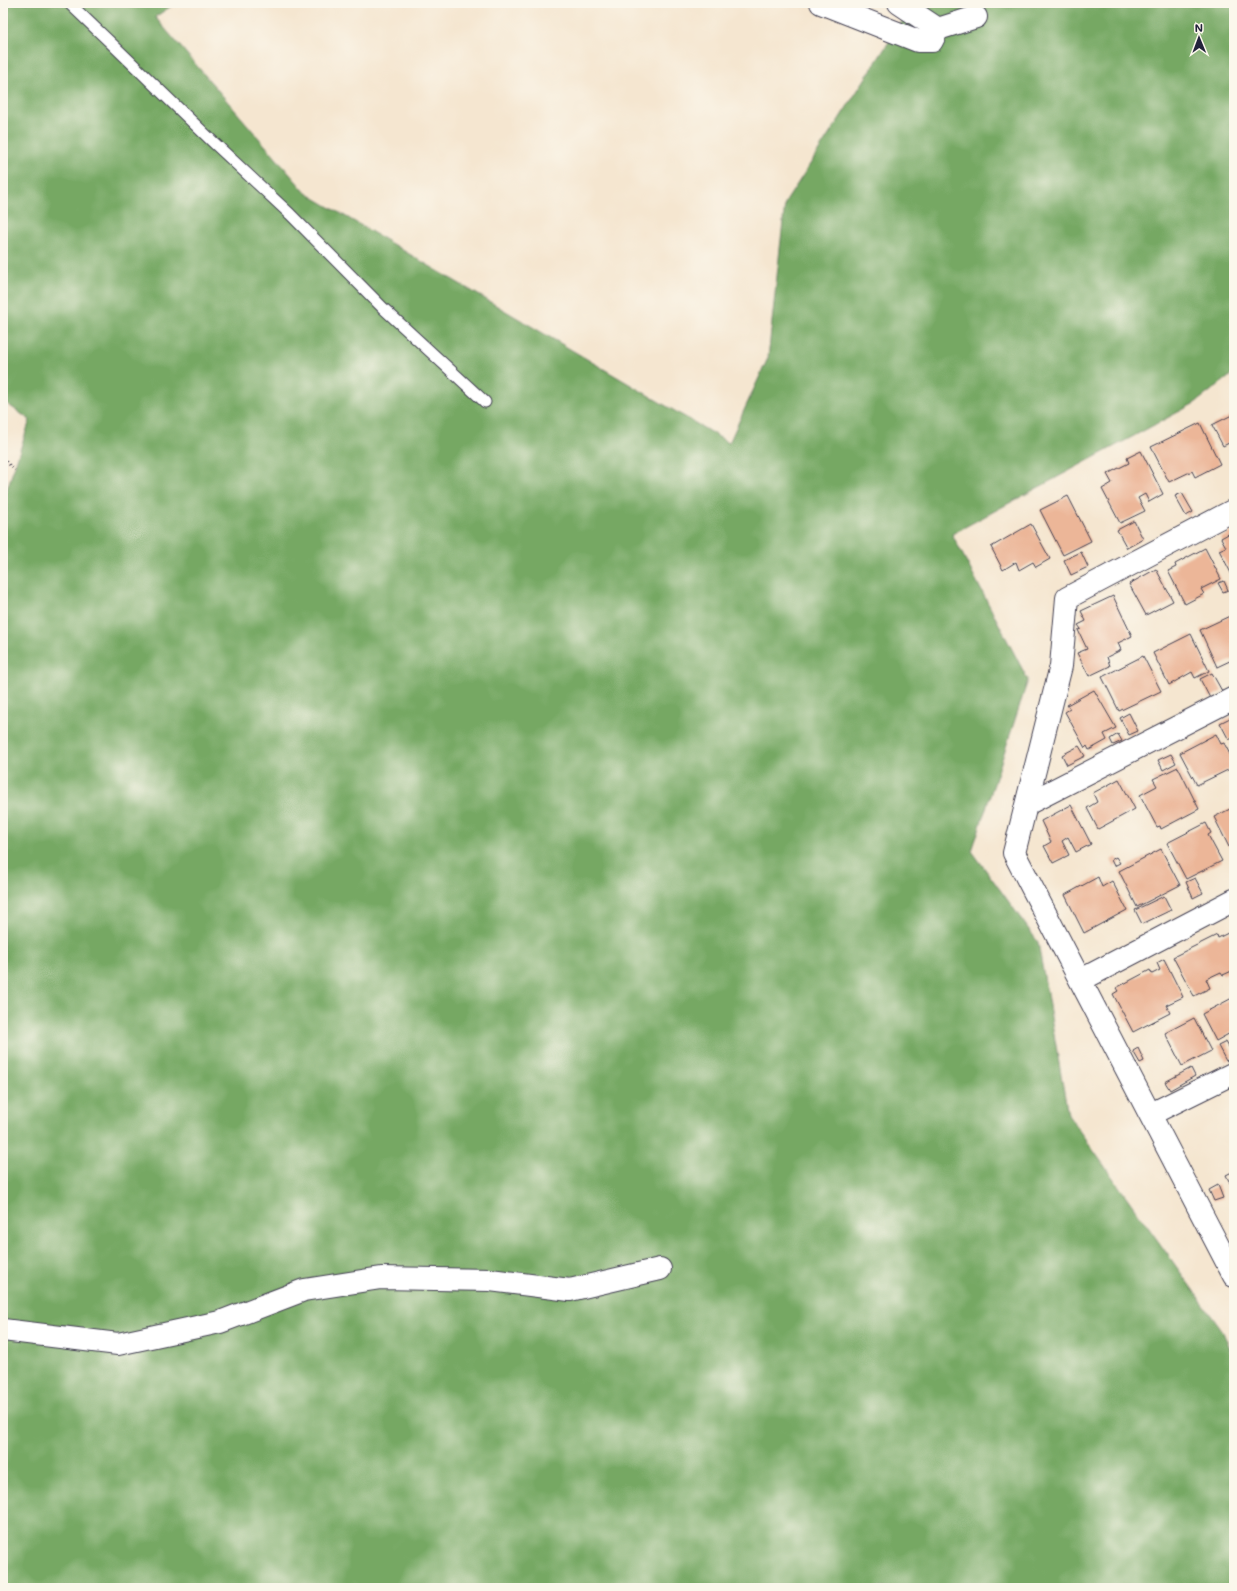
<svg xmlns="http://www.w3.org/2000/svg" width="1237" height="1591" font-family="Mali,sans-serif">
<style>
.forest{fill:#76a864;stroke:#4c6550}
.building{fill:#ecb698}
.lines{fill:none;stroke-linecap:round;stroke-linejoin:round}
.service-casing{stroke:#423f51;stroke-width:13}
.minor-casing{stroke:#423f51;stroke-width:24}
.path{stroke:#423f51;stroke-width:2.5;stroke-dasharray:1 3;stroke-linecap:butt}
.service{stroke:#fff;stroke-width:11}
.minor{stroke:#fff;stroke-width:22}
</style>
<rect width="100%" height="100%" fill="#fbf7ec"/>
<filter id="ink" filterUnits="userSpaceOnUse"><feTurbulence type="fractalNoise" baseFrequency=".025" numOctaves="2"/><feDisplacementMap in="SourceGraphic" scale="8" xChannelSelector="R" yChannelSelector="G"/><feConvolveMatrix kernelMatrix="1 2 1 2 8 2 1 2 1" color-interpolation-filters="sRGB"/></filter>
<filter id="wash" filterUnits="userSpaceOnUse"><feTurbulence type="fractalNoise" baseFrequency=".012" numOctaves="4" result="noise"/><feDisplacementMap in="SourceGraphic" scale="16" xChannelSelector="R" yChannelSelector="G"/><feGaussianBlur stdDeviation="0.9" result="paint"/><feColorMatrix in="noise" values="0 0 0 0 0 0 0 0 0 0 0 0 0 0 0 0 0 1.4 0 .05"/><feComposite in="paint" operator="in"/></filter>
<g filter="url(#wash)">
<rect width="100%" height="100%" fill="#f5e6d0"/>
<path class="forest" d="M 3,3 L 176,3 L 155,17 L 306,193 L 729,443 L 768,358 L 785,203 L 914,3 L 1234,3 L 1234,373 L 1195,403 L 952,534 L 1028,680 L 972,851 L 1038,942 L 1068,1115 L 1223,1332 L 1234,1359 L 1234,1588 L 3,1588 L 3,501 L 30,420 L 3,401 Z"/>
<g id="blocks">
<g class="building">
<path d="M 1234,414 L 1234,443 L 1233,441 L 1223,446 L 1212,425 Z"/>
<path d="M 1200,423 L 1220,464 L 1195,477 L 1192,471 L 1169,482 L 1151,447 Z"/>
<path d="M 1141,451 L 1163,494 L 1149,502 L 1145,494 L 1138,498 L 1145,511 L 1120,523 L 1102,489 L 1112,483 L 1107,474 L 1129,463 L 1127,458 Z"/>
<path d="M 1182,493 L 1193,512 L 1186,516 L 1175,496 Z"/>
<path d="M 1068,496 L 1091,541 L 1063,555 L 1040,510 Z"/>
<path d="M 1134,521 L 1143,539 L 1127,548 L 1117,530 Z"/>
<path d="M 1031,524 L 1050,559 L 1036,567 L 1033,562 L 1019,570 L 1016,562 L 1003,570 L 991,547 Z"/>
<path d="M 1234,531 L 1234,574 L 1232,575 L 1219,550 L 1226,547 L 1221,538 Z"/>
<path d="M 1205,548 L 1221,579 L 1201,589 L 1204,594 L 1185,604 L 1168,571 L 1176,567 L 1175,564 Z"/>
<path d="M 1081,552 L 1088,567 L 1071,575 L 1064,560 Z"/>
<path d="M 1156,569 L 1173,601 L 1146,615 L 1129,584 Z"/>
<path d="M 1224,581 L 1228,590 L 1223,592 L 1218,583 Z"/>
<path d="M 1113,596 L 1132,636 L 1118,643 L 1121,650 L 1107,657 L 1110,666 L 1089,676 L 1077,653 L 1087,649 L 1078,630 L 1081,629 L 1078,625 L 1086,621 L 1081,611 Z"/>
<path d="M 1234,614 L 1234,659 L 1217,667 L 1200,630 Z"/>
<path d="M 1191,634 L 1209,671 L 1195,678 L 1192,672 L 1169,685 L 1153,653 Z"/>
<path d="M 1143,656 L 1161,691 L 1119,711 L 1102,677 Z"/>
<path d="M 1212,673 L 1222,691 L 1210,698 L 1200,679 Z"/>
<path d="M 1094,690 L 1116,728 L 1104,734 L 1107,740 L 1089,750 L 1087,746 L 1085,748 L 1065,712 L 1070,709 L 1067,705 Z"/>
<path d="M 1129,713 L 1138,731 L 1129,735 L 1120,718 Z"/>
<path d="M 1234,716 L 1234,737 L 1229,740 L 1220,723 Z"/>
<path d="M 1118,734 L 1122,741 L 1113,745 L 1110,739 Z"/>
<path d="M 1216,734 L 1221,744 L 1224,743 L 1234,762 L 1234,767 L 1197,785 L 1180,753 Z"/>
<path d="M 1079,746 L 1085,756 L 1067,765 L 1062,755 Z"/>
<path d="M 1171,754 L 1176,763 L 1163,770 L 1158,760 Z"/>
<path d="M 1178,767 L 1199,809 L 1161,829 L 1160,826 L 1157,827 L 1140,795 L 1157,786 L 1153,779 Z"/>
<path d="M 1119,779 L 1135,809 L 1098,829 L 1087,808 L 1097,802 L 1093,793 Z"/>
<path d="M 1071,805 L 1091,844 L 1076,852 L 1068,837 L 1062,841 L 1069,855 L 1053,863 L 1044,846 L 1051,842 L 1041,821 Z"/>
<path d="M 1234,807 L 1234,845 L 1229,847 L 1214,817 Z"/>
<path d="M 1206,823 L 1211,833 L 1208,835 L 1222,861 L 1186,879 L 1167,843 Z"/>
<path d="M 1161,849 L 1180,885 L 1137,907 L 1119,871 Z"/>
<path d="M 1116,857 L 1120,863 L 1114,866 L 1111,860 Z"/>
<path d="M 1098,877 L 1102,887 L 1112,881 L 1127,910 L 1084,933 L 1065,895 Z"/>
<path d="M 1195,878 L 1203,893 L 1193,898 L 1186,882 Z"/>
<path d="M 1164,896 L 1171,910 L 1142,924 L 1135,910 Z"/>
<path d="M 1230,932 L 1234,941 L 1234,970 L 1223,975 L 1221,972 L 1206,979 L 1210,988 L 1194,996 L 1173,957 L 1217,935 L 1218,938 Z"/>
<path d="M 1164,959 L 1183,997 L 1166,1005 L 1170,1013 L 1133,1032 L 1113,994 L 1118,991 L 1116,988 L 1150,970 L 1152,974 L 1160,970 L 1157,963 Z"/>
<path d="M 1234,997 L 1234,1031 L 1216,1041 L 1202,1014 Z"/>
<path d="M 1194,1018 L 1211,1051 L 1182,1066 L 1165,1033 Z"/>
<path d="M 1226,1042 L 1234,1056 L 1226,1061 L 1218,1046 Z"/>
<path d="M 1138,1048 L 1144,1061 L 1140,1063 L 1133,1051 Z"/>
<path d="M 1191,1068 L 1195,1076 L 1170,1090 L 1165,1082 Z"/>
<path d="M 1234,1171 L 1234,1191 L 1226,1175 Z"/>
<path d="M 1218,1185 L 1223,1198 L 1214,1201 L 1209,1190 Z"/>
</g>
</g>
</g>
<g filter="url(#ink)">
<use href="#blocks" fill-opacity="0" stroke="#423f51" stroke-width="1"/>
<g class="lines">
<defs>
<path id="service" d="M 69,3 L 113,45 L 212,141 L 290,214 L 383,308 L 485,402"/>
<g id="minor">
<path d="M 821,3 L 918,41 L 932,41 L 938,29 L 976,17"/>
<path d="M 899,3 L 938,29"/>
<path d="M 1234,510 L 1067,598 L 1061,666 L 1014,853 L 1234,1276"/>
<path d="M 1027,804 L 1234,698"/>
<path d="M 1081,980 L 1234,900"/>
<path d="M 1151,1114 L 1234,1073"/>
<path d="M 3,1330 L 118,1344 L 220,1322 L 304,1290 L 381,1278 L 490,1280 L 570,1290 L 660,1269"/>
</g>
</defs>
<use href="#service" class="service-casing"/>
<use href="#minor" class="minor-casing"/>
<path class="path" d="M 3,459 L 15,470"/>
<use href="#service" class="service"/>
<use href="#minor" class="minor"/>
</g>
</g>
<rect width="1237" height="1591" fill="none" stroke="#fbf7ec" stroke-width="16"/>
<g transform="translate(1199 38) rotate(359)" stroke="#fbf7ec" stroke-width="3" paint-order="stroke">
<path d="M0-3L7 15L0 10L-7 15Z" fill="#22223b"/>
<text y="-6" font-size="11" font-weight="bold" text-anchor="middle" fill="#22223b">N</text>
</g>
</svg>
